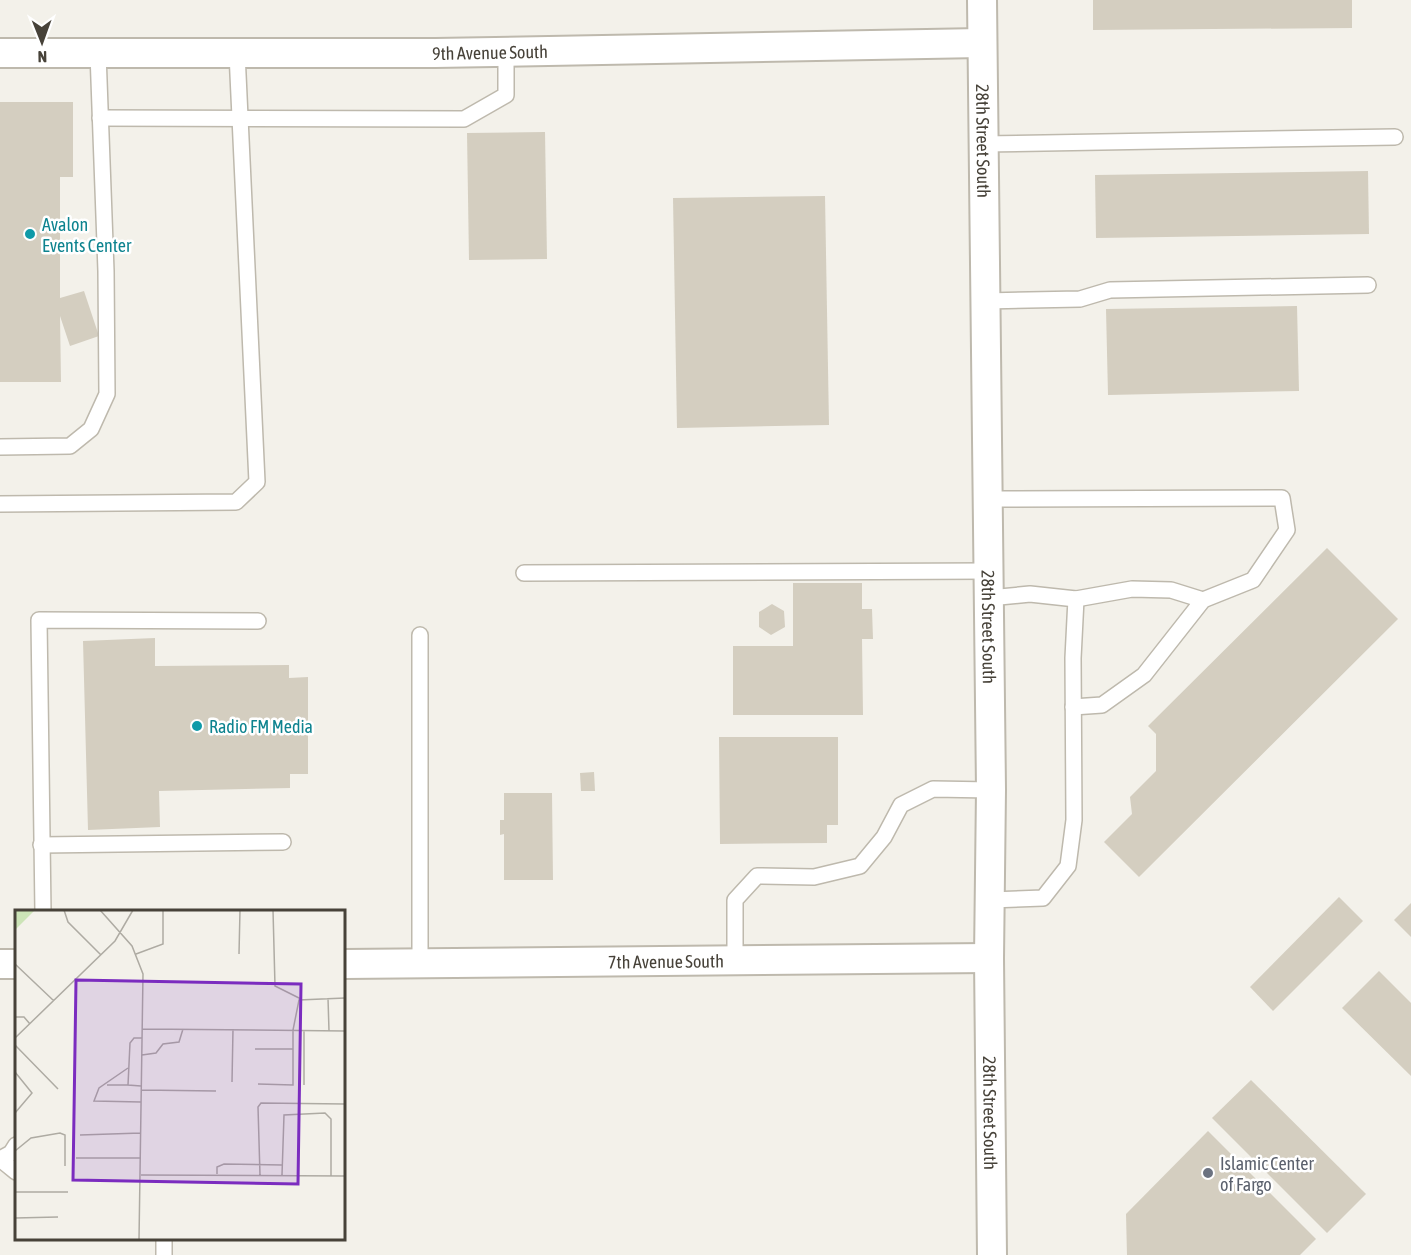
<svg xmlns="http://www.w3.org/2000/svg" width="1411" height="1255" font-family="'Asap Condensed',sans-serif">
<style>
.building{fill:#d4cec0}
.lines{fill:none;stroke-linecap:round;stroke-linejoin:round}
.service-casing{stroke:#beb9ad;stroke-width:18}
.minor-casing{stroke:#beb9ad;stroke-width:32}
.service{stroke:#fff;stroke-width:15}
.minor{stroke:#fff;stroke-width:28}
.culture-dot{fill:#0f9aa8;stroke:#fff;stroke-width:2}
.worship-dot{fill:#6b7280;stroke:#fff;stroke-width:2}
.labels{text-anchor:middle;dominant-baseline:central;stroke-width:5;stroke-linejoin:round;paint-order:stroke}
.street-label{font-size:18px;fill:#474239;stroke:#fff}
.culture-label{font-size:18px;fill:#0d838f;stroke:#fff;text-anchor:start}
.worship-label{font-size:18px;fill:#5b616d;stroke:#fff;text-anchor:start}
.inset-road{fill:none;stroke:#aeaba3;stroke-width:1.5}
.view{fill:#7b2cbf;fill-opacity:0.15;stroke:#7b2cbf;stroke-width:3}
.inset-edge{fill:none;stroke:#474239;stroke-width:3}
</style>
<rect width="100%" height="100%" fill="#f3f1ea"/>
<g class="building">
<path d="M 1093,0 L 1352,0 L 1352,28 L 1093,30 Z"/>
<path d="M 0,102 L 73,102 L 73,177 L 60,177 L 60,298 L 84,291 L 99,336 L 70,346 L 60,316 L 61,382 L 0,382 Z"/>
<path d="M 545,132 L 547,259 L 469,260 L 467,133 Z"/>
<path d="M 1368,171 L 1369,234 L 1096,238 L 1095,175 Z"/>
<path d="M 825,196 L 829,425 L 677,428 L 673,198 Z"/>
<path d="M 1297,306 L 1299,391 L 1108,395 L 1106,309 Z"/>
<path d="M 1327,548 L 1398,619 L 1139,877 L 1104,842 L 1132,814 L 1130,797 L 1156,771 L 1156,734 L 1148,726 Z"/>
<path d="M 793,583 L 862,583 L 862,609 L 872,609 L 873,639 L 862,639 L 863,715 L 733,715 L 733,646 L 793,646 Z"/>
<path d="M 772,604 L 784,611 L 785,627 L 771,635 L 759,627 L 759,612 Z"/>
<path d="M 155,638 L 155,666 L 289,665 L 289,678 L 308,677 L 308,774 L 290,774 L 290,788 L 159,791 L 160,827 L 88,830 L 83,641 Z"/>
<path d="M 719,737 L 838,737 L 838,825 L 827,825 L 827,843 L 720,844 Z"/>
<path d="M 594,772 L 595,791 L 581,791 L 580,773 Z"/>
<path d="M 504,793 L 552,793 L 553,880 L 504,880 L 504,834 L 500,835 L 500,820 L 504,820 Z"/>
<path d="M 1339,897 L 1363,921 L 1273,1011 L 1250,987 Z"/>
<path d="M 1411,903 L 1411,937 L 1394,920 Z"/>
<path d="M 1379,971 L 1411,1003 L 1411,1076 L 1342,1008 Z"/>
<path d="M 1251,1080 L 1366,1194 L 1327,1233 L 1212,1118 Z"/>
<path d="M 1208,1131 L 1316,1239 L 1300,1255 L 1127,1255 L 1126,1214 Z"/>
</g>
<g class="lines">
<defs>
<g id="service">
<path d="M 100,118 L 464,119 L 506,95 L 506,51"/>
<path d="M 982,144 L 1395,137"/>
<path d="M 985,301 L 1080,299 L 1110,290 L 1368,285"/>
<path d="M 0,447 L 70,446 L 91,429 L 107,394 L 106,271 L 98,53"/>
<path d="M 988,499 L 1282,498 L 1287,530 L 1253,580 L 1203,600 L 1144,675 L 1102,705 L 1073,707"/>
<path d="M 0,504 L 236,502 L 257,482 L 237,53"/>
<path d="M 524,573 L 988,571"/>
<path d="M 989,598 L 1030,594 L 1076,599 L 1073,658 L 1074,820 L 1068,866 L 1043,898 L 990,900"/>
<path d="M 1076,599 L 1132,589 L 1171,590 L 1203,600"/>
<path d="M 41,845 L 283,842"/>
<path d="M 43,912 L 39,620 L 258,621"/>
<path d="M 735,961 L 735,900 L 757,876 L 814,877 L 860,866 L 884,837 L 901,805 L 933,789 L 991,790"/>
<path d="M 420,964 L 420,635"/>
<path d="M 16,1145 L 11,1153 L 0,1159 L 16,1172"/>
<path d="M 164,1255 L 164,1238"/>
</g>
<g id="minor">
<path id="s1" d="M 982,0 L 991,790 L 989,958 L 992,1255"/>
<path id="s2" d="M 0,53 L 435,53 L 981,43"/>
<path d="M 0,964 L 16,964"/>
<path id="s3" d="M 344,964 L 989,958"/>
</g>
</defs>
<use href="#service" class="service-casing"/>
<use href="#minor" class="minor-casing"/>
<use href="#service" class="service"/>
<use href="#minor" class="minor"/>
</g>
<g class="culture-dot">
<circle cx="30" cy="234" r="6"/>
<circle cx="197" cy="726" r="6"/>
</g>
<circle class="worship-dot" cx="1208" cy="1173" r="6"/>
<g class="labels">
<g class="street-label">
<text stroke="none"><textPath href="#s2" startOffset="490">9th Avenue South</textPath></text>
<text stroke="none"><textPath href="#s1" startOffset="141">28th Street South</textPath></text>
<text stroke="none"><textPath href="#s1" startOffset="627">28th Street South</textPath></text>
<text stroke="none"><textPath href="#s3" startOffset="322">7th Avenue South</textPath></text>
<text stroke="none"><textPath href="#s1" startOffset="1113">28th Street South</textPath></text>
</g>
<g class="culture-label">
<text x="42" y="224">Avalon<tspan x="42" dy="21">Events Center</tspan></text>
<text x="209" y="726">Radio FM Media</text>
</g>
<g class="worship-label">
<text x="1220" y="1163">Islamic Center<tspan x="1220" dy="21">of Fargo</tspan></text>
</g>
</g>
<g transform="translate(15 910)">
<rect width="330" height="330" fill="#f3f1ea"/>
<path d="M 0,0 L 20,0 L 0,20 Z" fill="#cce4b7"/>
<path class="inset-road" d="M 49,0 L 53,12 L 86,45M 85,0 L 117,36 L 128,64 L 124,330M 258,0 L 260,76 L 286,89M 121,44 L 148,34 L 148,0M 224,44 L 225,0M 0,54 L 39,91M 313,88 L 314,121M 0,107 L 9,107 L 15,114M 127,119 L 330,121M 0,128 L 100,31 L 118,0M 0,135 L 43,179M 240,139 L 278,139M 127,145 L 141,143 L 148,134 L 164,132 L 168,119M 113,158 L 84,178 L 79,191 L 126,192M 0,162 L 17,183 L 0,203M 217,172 L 218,119M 243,174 L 278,175 L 278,120 L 284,90 L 330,88M 92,175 L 113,175M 289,175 L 289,120M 126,176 L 113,175 L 115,133 L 119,128 L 127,128M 126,180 L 201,181M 65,225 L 126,223M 0,241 L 16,228 L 45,223 L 50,225 L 50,256M 61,248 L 126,248M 202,264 L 202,257 L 209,254 L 267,255M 126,265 L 330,266M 245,265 L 243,197 L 246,193 L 330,194M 267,265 L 269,205 L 310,203 L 316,209 L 316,266M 0,282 L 53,282M 0,308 L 43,307"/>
<path class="view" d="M 61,70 L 286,74 L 283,274 L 58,270 Z"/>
<rect width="330" height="330" class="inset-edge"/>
</g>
<g transform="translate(42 42) rotate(179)" stroke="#ffffff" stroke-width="4.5" paint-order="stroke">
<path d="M0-4.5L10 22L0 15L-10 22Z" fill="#474239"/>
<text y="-9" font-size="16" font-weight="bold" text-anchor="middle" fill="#474239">N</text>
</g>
</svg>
